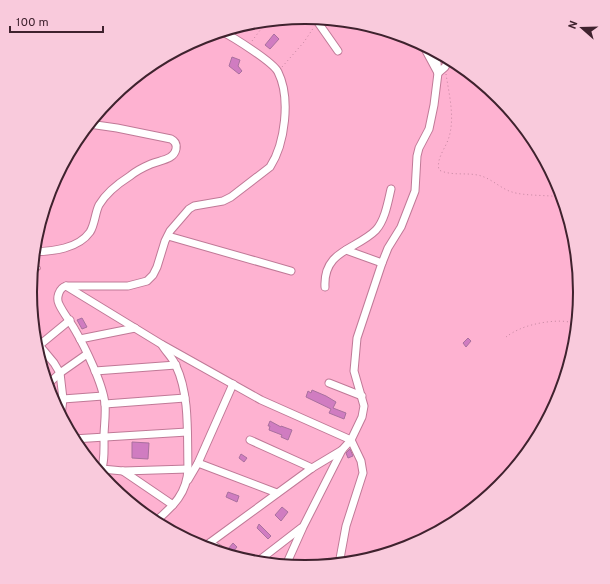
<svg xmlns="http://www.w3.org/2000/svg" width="610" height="584" font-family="Overpass,sans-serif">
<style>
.building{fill:#d07cc1;stroke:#a9709e}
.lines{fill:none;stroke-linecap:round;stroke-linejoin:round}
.service-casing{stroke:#c07997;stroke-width:5.5}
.minor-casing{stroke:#c07997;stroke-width:9}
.path{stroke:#c486a0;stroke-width:1;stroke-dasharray:1 3;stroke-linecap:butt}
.service{stroke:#fff;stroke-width:3.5}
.minor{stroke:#fff;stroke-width:7}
.rim{fill:none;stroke:#3f222e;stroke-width:2}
</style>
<rect width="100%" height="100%" fill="#feb2d1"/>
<g class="building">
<path d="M 274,34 L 279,39 L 270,49 L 265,45 Z"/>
<path d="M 232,57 L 240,60 L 238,66 L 242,71 L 239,74 L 229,66 Z"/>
<path d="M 82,318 L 87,327 L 82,329 L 77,320 Z"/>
<path d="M 468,338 L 471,341 L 466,347 L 463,343 Z"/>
<path d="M 312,390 L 326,396 L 336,402 L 333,408 L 346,413 L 344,419 L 329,413 L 331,409 L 306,397 L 308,391 L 311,393 Z"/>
<path d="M 270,421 L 281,427 L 281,426 L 292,430 L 288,440 L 281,437 L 282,435 L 269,430 L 270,426 L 268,426 Z"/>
<path d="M 132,442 L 149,443 L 148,459 L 132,458 Z"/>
<path d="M 350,449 L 353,456 L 348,458 L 346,453 Z"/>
<path d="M 241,454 L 247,458 L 244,462 L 239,458 Z"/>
<path d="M 228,492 L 239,496 L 237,502 L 226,497 Z"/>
<path d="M 282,507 L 288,512 L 281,521 L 275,515 Z"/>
<path d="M 259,524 L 271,536 L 268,539 L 257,528 Z"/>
<path d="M 233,543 L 237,547 L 232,553 L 228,549 Z"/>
<path d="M 244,553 L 252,561 L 252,562 L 240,558 Z"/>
</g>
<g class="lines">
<defs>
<path id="service" d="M 32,271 L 38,268"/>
<g id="minor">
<path d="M 313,18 L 317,21 L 338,51"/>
<path d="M 423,45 L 437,71"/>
<path d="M 438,73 L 445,67 L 449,59"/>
<path d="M 168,236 L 291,271"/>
<path d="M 346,250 L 382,263"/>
<path d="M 34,252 C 53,251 78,249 90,232 C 95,224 95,213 99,205 C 106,193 119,183 130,176 C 136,171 144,167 151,164 C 160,160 174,160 176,149 C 177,144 175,141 171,139 L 117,128 L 89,124"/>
<path d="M 66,286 L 161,344 L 261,400 L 351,440 L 361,461 L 363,473 L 346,526 L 339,564"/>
<path d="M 325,287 C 323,250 356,250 376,230 C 385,220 388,202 391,189"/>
<path d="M 80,339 L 135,328"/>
<path d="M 35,342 L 39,345 L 54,363 L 60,373 L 63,399 L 61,416"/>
<path d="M 36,348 L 70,320"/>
<path d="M 95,371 L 176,365"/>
<path d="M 329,383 L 362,396"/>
<path d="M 47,385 L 60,373 L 87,354"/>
<path d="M 63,399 L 103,396"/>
<path d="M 105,404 L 185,398"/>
<path d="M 73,439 L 187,432"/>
<path d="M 250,440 L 312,468"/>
<path d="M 198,463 L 277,493"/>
<path d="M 102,469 L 123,471 L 188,469"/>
<path d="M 123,471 L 173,505"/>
<path d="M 100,474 C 105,463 104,449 104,437 C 104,427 106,415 105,404 C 103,384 85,347 75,330 C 70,321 63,313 59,304 C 56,298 59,288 66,286 L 128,286 L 147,281 L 153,275 L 157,267 L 165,241 L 170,231 L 189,209 L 194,206 L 223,201 L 231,197 L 270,167 C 285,144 291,98 278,72 C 273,62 233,37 221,31"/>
<path d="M 188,480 L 198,463 L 233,384"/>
<path d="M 155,522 C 173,506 187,494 188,469 C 187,436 190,395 176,366 C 173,358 166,352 162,345"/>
<path d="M 210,543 L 227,554"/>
<path d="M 204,547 L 312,468 L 342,450"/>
<path d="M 257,562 L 301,528"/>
<path d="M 286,565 L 303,527 L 342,450 L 351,440 L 362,417 L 364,406 L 354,371 L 357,338 L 382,263 L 388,248 L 401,227 L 415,191 L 417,156 L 419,148 L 429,129 L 434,105 L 438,73 L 436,52"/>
</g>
</defs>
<use href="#service" class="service-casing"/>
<use href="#minor" class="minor-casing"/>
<g class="path">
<path d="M 252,41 L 267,21"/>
<path d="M 282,67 L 304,42 L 314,27"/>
<path d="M 446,74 C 449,94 455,117 449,137 C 446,148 436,158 439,170 C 453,177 470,171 484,177 C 494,181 502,189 512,192 C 524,196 548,195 562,197"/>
<path d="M 506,337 C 510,334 515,331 520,329 C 533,323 565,317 577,325"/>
</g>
<use href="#service" class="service"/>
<use href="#minor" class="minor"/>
</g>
<path d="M0 0H610V584H0ZM37 292a268 268 0 1 1 536 0a268 268 0 1 1-536 0Z" fill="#f9cadc" fill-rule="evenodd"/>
<path class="rim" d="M37 292a268 268 0 1 1 536 0a268 268 0 1 1-536 0Z"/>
<g transform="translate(582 28) rotate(290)" stroke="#f9cadc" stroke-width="3" paint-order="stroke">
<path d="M0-3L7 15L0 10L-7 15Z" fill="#3f222e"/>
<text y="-6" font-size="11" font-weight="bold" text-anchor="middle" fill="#3f222e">N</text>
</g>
<path d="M10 26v6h93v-6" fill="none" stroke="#3f222e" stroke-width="2"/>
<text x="16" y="26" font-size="12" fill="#3f222e" stroke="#f9cadc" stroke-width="3" paint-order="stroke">100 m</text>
</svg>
